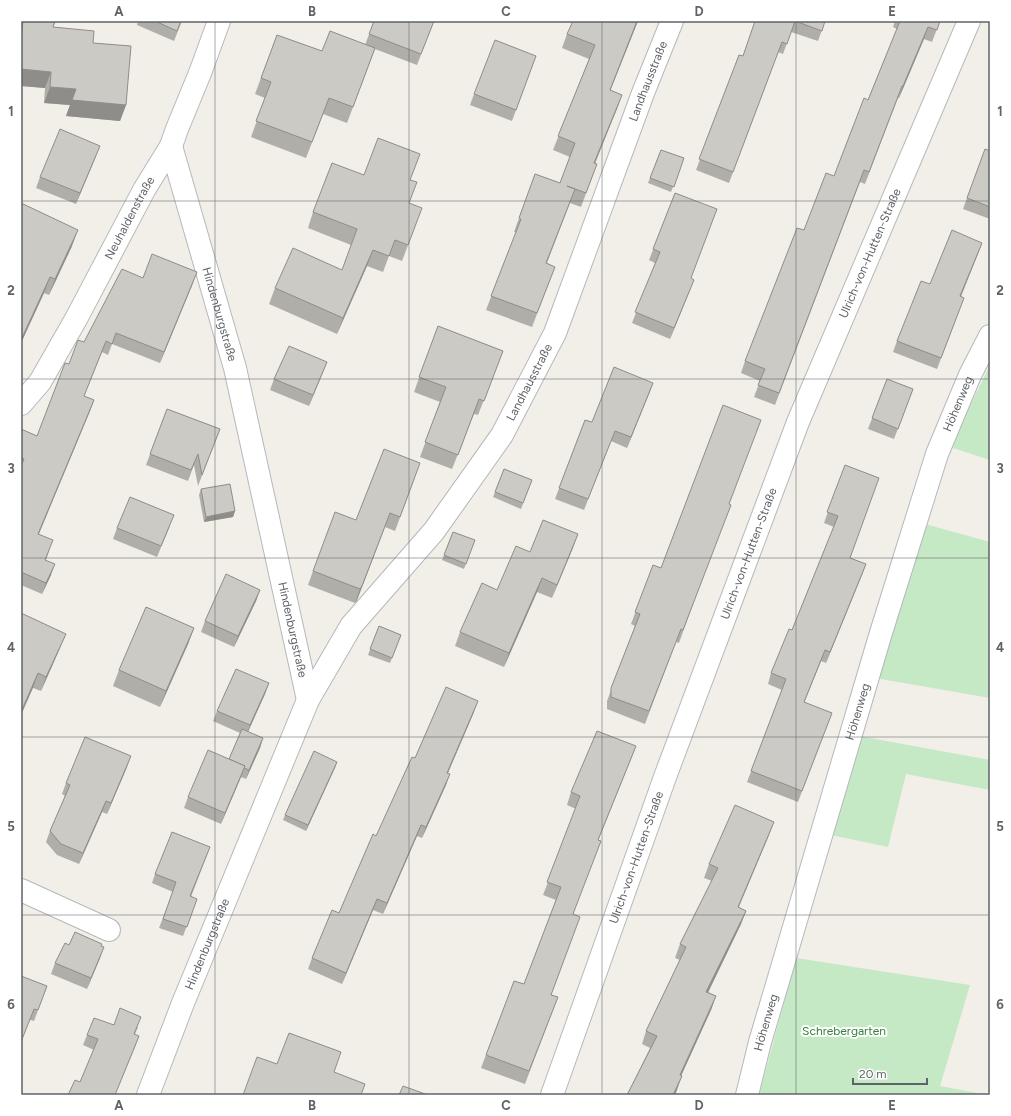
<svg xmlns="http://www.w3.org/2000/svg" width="1011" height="1116" font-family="Figtree,sans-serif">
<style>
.green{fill:#c5e8c5}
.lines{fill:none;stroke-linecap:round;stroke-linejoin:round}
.minor-casing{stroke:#b5b8bc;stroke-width:24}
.minor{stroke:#fff;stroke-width:22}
.wall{fill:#afaea9}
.shaded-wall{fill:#8f8d8a}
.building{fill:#cccac5;stroke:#8f8d8a}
.grid{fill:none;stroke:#5f6368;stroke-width:1;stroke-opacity:0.55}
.labels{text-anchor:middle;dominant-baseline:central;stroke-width:4;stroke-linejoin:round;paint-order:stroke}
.street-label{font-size:12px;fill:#5f6368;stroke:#fff}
.park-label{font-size:12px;fill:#348238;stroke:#fff}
.neatline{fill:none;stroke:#5f6368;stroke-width:1.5}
.grid-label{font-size:13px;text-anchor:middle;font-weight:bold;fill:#5f6368}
</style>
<rect width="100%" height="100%" fill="#f1efe8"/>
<g class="green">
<path d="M 990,365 L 990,460 L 950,447 Z"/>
<path d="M 925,524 L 990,542 L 990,698 L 875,678 Z"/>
<path d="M 859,736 L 990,760 L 990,790 L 906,774 L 888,847 L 831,835 Z"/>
<path d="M 796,958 L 970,985 L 940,1086 L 988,1095 L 759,1095 Z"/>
</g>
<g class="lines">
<defs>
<g id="minor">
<path id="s1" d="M 171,146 L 235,368 L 308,700"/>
<path id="s2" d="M 21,404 L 40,382 L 76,319 L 144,190 L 171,146 L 177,129 L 200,73 L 219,21"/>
<path d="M 21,890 L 109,930"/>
<path id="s3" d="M 148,1095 L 183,1003 L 308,700 L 351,626 L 434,531 L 502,435 L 555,333 L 643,93 L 672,21"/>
<path id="s4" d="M 552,1095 L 665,777 L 798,422 L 969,21"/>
<path id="s5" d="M 747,1095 L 760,1042 L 880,636 L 937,454 L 970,375 L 990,336"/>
</g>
</defs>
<use href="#minor" class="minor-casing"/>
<use href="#minor" class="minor"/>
</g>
<g class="wall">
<path d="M 21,21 L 56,21 L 53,27 L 93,43 L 126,105 L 120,121 L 66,116 L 70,105 L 44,103 L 45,88 L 21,86 Z"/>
<path d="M 138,21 L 182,21 L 174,41 L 137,25 Z"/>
<path d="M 374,21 L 434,21 L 417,65 L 375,49 L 347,123 L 323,114 L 306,158 L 251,137 L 265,98 L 255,94 L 277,35 L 322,51 L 365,45 Z"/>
<path d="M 638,21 L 610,90 L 622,95 L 595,164 L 597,164 L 581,207 L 570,203 L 547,263 L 555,267 L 532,327 L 486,310 L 516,232 L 514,232 L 535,174 L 560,183 L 570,157 L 553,150 L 589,59 L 562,48 L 567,34 Z"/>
<path d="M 755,21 L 825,21 L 818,41 L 791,32 L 783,54 L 778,52 L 729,183 L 696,170 L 739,55 L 743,56 Z"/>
<path d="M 895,21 L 940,21 L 932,42 L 924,39 L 899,98 L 898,98 L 865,184 L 860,182 L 775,405 L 754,397 L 760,381 L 741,373 L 745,361 L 804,230 L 834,176 L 868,100 L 897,29 L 893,27 Z"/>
<path d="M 536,56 L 512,121 L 470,105 L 474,94 Z"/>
<path d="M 985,149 L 990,151 L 990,219 L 963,209 Z"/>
<path d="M 661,150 L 684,158 L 671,192 L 648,183 Z"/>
<path d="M 96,156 L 76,204 L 36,188 L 40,177 Z"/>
<path d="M 364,175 L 411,180 L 409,203 L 416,224 L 402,261 L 389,256 L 383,272 L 367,266 L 337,334 L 269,304 L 275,288 L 342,270 L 351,245 L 308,228 L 313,212 Z"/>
<path d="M 675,193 L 691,278 L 690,290 L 670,339 L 632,323 L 655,263 L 649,260 Z"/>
<path d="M 21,203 L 72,246 L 49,295 L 44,293 L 21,343 Z"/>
<path d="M 982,243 L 961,297 L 964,298 L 937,369 L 893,352 L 897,341 L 930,284 Z"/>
<path d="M 143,278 L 193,283 L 160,363 L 112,344 L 108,355 L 102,352 L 84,396 L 94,400 L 90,411 L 39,534 L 49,551 L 46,560 L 51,575 L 42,594 L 21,585 L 21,429 L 37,436 L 69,364 L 84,342 Z"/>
<path d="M 438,326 L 503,351 L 478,415 L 474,414 L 452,469 L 420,457 L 440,402 L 414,392 Z"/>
<path d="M 327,362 L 309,406 L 270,390 L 274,379 Z"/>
<path d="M 887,379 L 913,389 L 894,439 L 868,429 Z"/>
<path d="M 653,383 L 627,448 L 611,441 L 584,510 L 555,499 L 585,420 L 592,422 Z"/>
<path d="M 167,409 L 220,429 L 198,486 L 194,465 L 188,481 L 146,465 Z"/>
<path d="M 845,465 L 850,558 L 866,564 L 826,663 L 821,661 L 804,702 L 832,713 L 798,802 L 747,782 L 782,690 L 768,684 L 771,673 L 792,630 L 834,527 L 824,523 Z"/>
<path d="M 504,469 L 532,480 L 521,509 L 493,497 Z"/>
<path d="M 415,477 L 395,531 L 385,527 L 357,600 L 355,603 L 308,585 L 313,571 L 356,520 Z"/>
<path d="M 201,489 L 235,511 L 233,517 L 204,522 L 199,495 Z"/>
<path d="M 729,504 L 679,643 L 676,642 L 645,724 L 607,709 L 607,701 L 635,626 L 631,624 L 653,565 L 661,568 Z"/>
<path d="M 170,526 L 157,557 L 113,539 L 117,528 Z"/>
<path d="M 453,532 L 475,540 L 464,569 L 442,560 Z"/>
<path d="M 578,534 L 552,598 L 537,592 L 504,667 L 455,646 L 460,632 L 530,552 Z"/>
<path d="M 260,590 L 256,601 L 234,647 L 201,632 L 205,621 Z"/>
<path d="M 21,613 L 60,648 L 41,691 L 33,688 Z"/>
<path d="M 379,626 L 401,635 L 390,663 L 368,655 Z"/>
<path d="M 194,628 L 188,644 L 160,707 L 113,686 L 119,670 Z"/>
<path d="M 269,683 L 265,694 L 248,732 L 263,738 L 260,748 L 246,779 L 241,777 L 221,824 L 184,808 L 188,797 L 229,759 L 240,733 L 213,721 L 217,711 Z"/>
<path d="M 474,712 L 448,773 L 446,785 L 422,838 L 417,836 L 383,914 L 373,910 L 342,984 L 308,969 L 312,958 L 339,913 L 415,758 Z"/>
<path d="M 636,746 L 598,840 L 573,914 L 551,995 L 558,997 L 525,1084 L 481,1068 L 514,981 L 524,984 L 556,900 L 543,895 L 576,809 L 567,805 L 571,792 Z"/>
<path d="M 337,762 L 306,831 L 283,820 L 285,815 Z"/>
<path d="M 127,767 L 107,814 L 102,812 L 79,864 L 57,855 L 46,842 L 50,831 L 65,796 L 62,794 L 66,783 Z"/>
<path d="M 769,835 L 738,907 L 746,911 L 741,924 L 708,992 L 716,996 L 711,1010 L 681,1076 L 677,1090 L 675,1095 L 627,1095 L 650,1048 L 642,1044 L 646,1031 L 680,960 L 675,958 L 680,944 L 712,881 L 704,878 L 709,864 Z"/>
<path d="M 210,847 L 191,897 L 197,899 L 183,936 L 159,928 L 173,892 L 152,883 L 155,874 Z"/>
<path d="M 69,945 L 101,946 L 100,958 L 87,989 L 51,974 L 55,963 Z"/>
<path d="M 21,976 L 47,986 L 34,1021 L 30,1020 Z"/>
<path d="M 114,1025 L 138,1027 L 135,1034 L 135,1047 L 80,1082 L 94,1050 L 83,1045 L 87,1035 Z"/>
</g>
<g class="shaded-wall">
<path d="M 637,21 L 638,21 L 605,104 L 610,90 Z"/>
<path d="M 928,27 L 924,39 L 899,98 L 903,86 Z"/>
<path d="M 21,69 L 51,72 L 45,88 L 21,86 Z"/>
<path d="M 50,87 L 76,89 L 126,105 L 120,121 L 66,116 L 70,105 L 44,103 Z"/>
<path d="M 622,95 L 617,109 L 589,177 L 594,163 Z"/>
<path d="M 100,146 L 96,156 L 76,204 L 80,193 Z"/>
<path d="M 78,230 L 72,246 L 49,295 L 55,279 Z"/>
<path d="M 982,243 L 978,254 L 956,307 L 960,296 Z"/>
<path d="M 373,250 L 367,266 L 337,334 L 343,318 Z"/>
<path d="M 197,272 L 193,283 L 160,363 L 164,352 Z"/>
<path d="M 50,277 L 44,293 L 21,343 L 21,340 Z"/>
<path d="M 694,280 L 690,290 L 670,339 L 674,328 Z"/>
<path d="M 327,362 L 323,372 L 309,406 L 313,395 Z"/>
<path d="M 653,383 L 649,394 L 627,448 L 631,437 Z"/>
<path d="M 94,400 L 90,411 L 34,545 L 38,534 Z"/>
<path d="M 235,511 L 233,517 L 204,522 L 206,517 Z"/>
<path d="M 385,527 L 357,600 L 355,603 L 360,589 Z"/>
<path d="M 578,534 L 573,548 L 552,598 L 557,585 Z"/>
<path d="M 55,564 L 51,575 L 42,594 L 46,583 Z"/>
<path d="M 866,564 L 862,575 L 826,663 L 830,652 Z"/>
<path d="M 542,578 L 537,592 L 504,667 L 509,653 Z"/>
<path d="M 260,590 L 256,601 L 234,647 L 238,636 Z"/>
<path d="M 194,628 L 188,644 L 160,707 L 166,691 Z"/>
<path d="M 66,634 L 60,648 L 41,691 L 46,677 Z"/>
<path d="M 825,650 L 821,661 L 800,713 L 804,702 Z"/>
<path d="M 38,673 L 33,688 L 21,715 L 21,712 Z"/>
<path d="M 269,683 L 265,694 L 246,736 L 250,725 Z"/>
<path d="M 478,701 L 474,712 L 443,784 L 447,773 Z"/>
<path d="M 263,738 L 260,748 L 246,779 L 249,770 Z"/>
<path d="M 636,746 L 631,759 L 593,853 L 598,840 Z"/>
<path d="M 131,756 L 127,767 L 107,814 L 111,803 Z"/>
<path d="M 337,762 L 335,768 L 306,831 L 308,825 Z"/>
<path d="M 245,766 L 241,777 L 221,824 L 225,813 Z"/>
<path d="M 450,774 L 446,785 L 422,838 L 426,827 Z"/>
<path d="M 106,801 L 102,812 L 79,864 L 83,853 Z"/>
<path d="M 774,822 L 769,835 L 733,921 L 738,907 Z"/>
<path d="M 421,825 L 417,836 L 383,914 L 387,903 Z"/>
<path d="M 377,899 L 373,910 L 342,984 L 346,973 Z"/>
<path d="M 746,911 L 741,924 L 702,1005 L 706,992 Z"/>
<path d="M 104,947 L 100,958 L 87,989 L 91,978 Z"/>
<path d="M 716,996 L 711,1010 L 675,1089 L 680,1075 Z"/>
<path d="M 139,1036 L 135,1047 L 115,1095 Z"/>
<path d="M 682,1076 L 675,1095 L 673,1095 Z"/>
</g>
<g class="building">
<path d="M 23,21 L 55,21 L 53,27 L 94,31 L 93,43 L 131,46 L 126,105 L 72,100 L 76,89 L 50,87 L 51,72 L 21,69 L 21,37 Z"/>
<path d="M 155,21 L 181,21 L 177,31 Z"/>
<path d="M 374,21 L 434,21 L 421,54 L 369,34 Z"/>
<path d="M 573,21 L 637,21 L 610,90 L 622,95 L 594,163 L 597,164 L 586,193 L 567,186 L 575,189 L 546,263 L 555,267 L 537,313 L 491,296 L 521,219 L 519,218 L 535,174 L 560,183 L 575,143 L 558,136 L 595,45 L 567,34 Z"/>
<path d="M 755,21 L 825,21 L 822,31 L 795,21 L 787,44 L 782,42 L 733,172 L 699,159 L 739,55 L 743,56 Z"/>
<path d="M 900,21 L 940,21 L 937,30 L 928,27 L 903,86 L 902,86 L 869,172 L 864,170 L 779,393 L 758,385 L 765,369 L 745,361 L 797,228 L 804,230 L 826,173 L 834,176 L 864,98 L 868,100 Z"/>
<path d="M 330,31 L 375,48 L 353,107 L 329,98 L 312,142 L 256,121 L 271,82 L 261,78 L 277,35 L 322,51 Z"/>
<path d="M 495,40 L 536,56 L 516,110 L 474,94 Z"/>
<path d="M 60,129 L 100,146 L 80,193 L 40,177 Z"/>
<path d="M 378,138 L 420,154 L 410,180 L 417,182 L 409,203 L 422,208 L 408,245 L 395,240 L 389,256 L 373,250 L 343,318 L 275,288 L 293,248 L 342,270 L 357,229 L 313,212 L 332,163 L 364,175 Z"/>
<path d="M 985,149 L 990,151 L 990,207 L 967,198 Z"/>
<path d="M 661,150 L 684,158 L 674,187 L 650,178 Z"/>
<path d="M 675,193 L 717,209 L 691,278 L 694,280 L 674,328 L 635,312 L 660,252 L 653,249 Z"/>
<path d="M 21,203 L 78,230 L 55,279 L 50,277 L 21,340 Z"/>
<path d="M 952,230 L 982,243 L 960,296 L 964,298 L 941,358 L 897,341 L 921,281 L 930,284 Z"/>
<path d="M 152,254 L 197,272 L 164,352 L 116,333 L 112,344 L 106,341 L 84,396 L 94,400 L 38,534 L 53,540 L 45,560 L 55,564 L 46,583 L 21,572 L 21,466 L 24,459 L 21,458 L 21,429 L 37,436 L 65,363 L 69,364 L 78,340 L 84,342 L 122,269 L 143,278 Z"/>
<path d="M 438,326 L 503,351 L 484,401 L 479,399 L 458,455 L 425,442 L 446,387 L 419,377 Z"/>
<path d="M 289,346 L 327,362 L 313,395 L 274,379 Z"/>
<path d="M 614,367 L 653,383 L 631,437 L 615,431 L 588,499 L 559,488 L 585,420 L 592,422 Z"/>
<path d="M 887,379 L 913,389 L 898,429 L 872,418 Z"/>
<path d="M 723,405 L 761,420 L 729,504 L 731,505 L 683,630 L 681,629 L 649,711 L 611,697 L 611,688 L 640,614 L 635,612 L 653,565 L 661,568 Z"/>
<path d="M 167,409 L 220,429 L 202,475 L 198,454 L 191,470 L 150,454 Z"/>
<path d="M 384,449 L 420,463 L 400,517 L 390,513 L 362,586 L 360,589 L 313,571 L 335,512 L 356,520 Z"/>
<path d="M 845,465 L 879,478 L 850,558 L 866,564 L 830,652 L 825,650 L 804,702 L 832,713 L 802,791 L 751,771 L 786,679 L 771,673 L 789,629 L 792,630 L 838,516 L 827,512 Z"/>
<path d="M 504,469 L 532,480 L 523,503 L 495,492 Z"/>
<path d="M 230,484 L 235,511 L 206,517 L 201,489 Z"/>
<path d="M 130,497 L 174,515 L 161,546 L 117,528 Z"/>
<path d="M 543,520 L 578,534 L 557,585 L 542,578 L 509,653 L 460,632 L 482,583 L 497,590 L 516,546 L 530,552 Z"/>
<path d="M 453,532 L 475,540 L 466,564 L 444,555 Z"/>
<path d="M 226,574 L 260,590 L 238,636 L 205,621 Z"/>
<path d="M 146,607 L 194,628 L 166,691 L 119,670 Z"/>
<path d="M 21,613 L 66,634 L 46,677 L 38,673 L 21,712 Z"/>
<path d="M 379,626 L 401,635 L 392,658 L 370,649 Z"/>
<path d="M 236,669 L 269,683 L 250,725 L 217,711 Z"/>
<path d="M 446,687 L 478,701 L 447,773 L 450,774 L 426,827 L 421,825 L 387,903 L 377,899 L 346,973 L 312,958 L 332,910 L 339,913 L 373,834 L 376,836 L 412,757 L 415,758 Z"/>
<path d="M 242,729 L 263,738 L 249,770 L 244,768 L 245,766 L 229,759 Z"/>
<path d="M 597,731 L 636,746 L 598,840 L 601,841 L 573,914 L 580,917 L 551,995 L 558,997 L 529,1071 L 486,1055 L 514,981 L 524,984 L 561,887 L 547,882 L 580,796 L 571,792 Z"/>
<path d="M 85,737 L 131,756 L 111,803 L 106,801 L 83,853 L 61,844 L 50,831 L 70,785 L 66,783 Z"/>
<path d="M 208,750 L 245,766 L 225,813 L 188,797 Z"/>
<path d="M 314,751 L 337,762 L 308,825 L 285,815 Z"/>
<path d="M 735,805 L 774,822 L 738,907 L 746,911 L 706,992 L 716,996 L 680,1075 L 682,1076 L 673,1095 L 627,1095 L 657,1036 L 646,1031 L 686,947 L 680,944 L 718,868 L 709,864 Z"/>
<path d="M 172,832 L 210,847 L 190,896 L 197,899 L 187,927 L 163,919 L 176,882 L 155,874 Z"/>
<path d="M 75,932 L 102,944 L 101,946 L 104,947 L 91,978 L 55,963 L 65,943 L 69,945 Z"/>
<path d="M 21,976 L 47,986 L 38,1010 L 34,1009 L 21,1042 Z"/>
<path d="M 120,1008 L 141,1017 L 134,1034 L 139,1036 L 115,1095 L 68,1095 L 75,1080 L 80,1082 L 98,1039 L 87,1035 L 94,1018 L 114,1025 Z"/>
<path d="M 289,1033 L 341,1052 L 334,1072 L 365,1084 L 361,1095 L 243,1095 L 257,1057 L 277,1064 Z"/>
<path d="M 403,1086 L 428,1095 L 399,1095 Z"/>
</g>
<path class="grid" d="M 215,21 L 215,1095M 409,21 L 409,1095M 602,21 L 602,1095M 796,21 L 796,1095M 21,201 L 990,201M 21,379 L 990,379M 21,558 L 990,558M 21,737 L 990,737M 21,915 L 990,915"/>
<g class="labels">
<g class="street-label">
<text stroke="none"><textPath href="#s3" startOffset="1139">Landhausstraße</textPath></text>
<text stroke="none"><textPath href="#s2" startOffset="216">Neuhaldenstraße</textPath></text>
<text stroke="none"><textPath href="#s4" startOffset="900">Ulrich-von-Hutten-Straße</textPath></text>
<text stroke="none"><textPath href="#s1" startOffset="175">Hindenburgstraße</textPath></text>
<text stroke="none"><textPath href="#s3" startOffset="815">Landhausstraße</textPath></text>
<text stroke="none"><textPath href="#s5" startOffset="723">Höhenweg</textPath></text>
<text stroke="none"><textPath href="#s4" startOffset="576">Ulrich-von-Hutten-Straße</textPath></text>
<text stroke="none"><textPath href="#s1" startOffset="499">Hindenburgstraße</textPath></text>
<text stroke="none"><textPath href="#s5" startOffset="399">Höhenweg</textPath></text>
<text stroke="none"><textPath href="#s4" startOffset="252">Ulrich-von-Hutten-Straße</textPath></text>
<text stroke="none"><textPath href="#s3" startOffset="162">Hindenburgstraße</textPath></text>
<text stroke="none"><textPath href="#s5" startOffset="75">Höhenweg</textPath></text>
</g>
<g class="park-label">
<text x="844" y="1031">Schrebergarten</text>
</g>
</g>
<rect width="1011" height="1116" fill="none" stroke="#ffffff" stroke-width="44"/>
<path d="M853 1078v6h74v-6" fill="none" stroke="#5f6368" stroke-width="2"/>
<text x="859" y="1078" font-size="12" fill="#5f6368" stroke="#ffffff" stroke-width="3" paint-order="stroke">20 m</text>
<rect x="22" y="22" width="967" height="1072" class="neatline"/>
<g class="grid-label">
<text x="119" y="16">A</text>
<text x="312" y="16">B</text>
<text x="506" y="16">C</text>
<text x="699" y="16">D</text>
<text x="892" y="16">E</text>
<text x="11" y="116">1</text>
<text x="1000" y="116">1</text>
<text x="11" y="295">2</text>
<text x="1000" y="295">2</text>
<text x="11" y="473">3</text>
<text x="1000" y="473">3</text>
<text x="11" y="652">4</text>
<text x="1000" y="652">4</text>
<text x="11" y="831">5</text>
<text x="1000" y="831">5</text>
<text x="11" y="1009">6</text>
<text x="1000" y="1009">6</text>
<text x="119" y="1110">A</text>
<text x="312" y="1110">B</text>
<text x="506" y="1110">C</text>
<text x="699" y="1110">D</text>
<text x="892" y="1110">E</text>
</g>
</svg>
